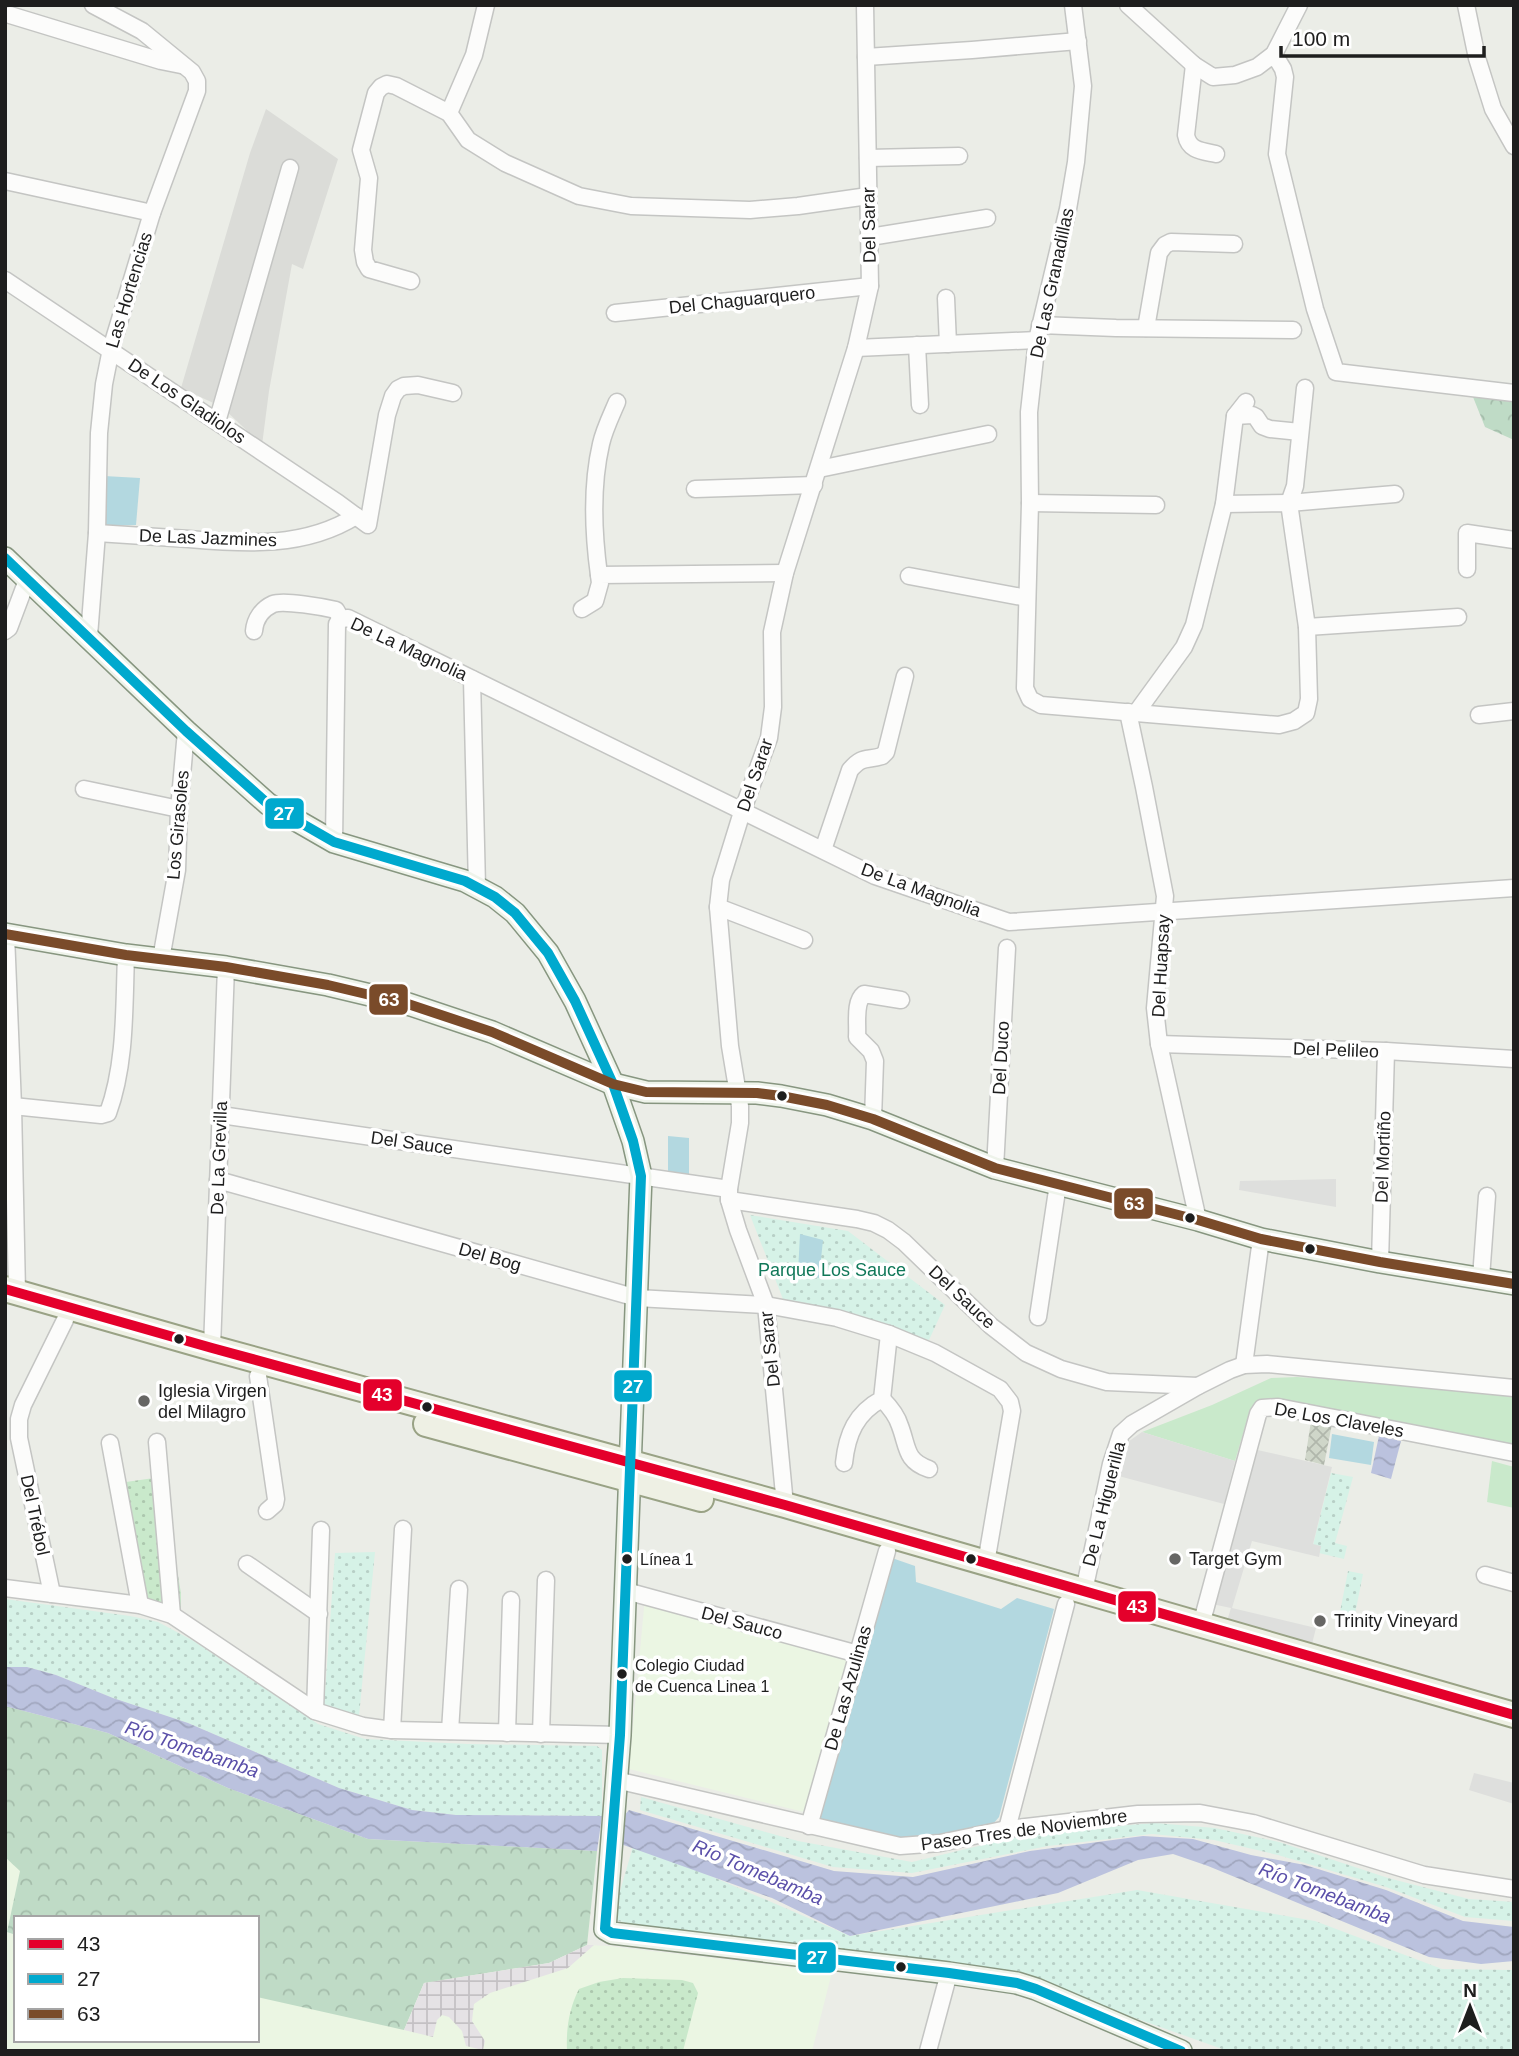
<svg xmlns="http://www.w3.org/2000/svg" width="1519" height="2056" font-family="Arial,sans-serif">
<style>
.residential{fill:#dbdcd8}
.education{fill:#ebf6e3;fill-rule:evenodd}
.construction{fill:url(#construction-cross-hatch)}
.grass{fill:#c9e9cb}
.forest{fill:url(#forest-crowns)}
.park{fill:url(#park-dots)}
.garden{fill:url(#garden-dots)}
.pitch{fill:#b3d8e0}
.parking{fill:#dedfdd}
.plaza{fill:url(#plaza-grid)}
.water{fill:url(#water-waves)}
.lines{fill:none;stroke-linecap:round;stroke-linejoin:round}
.street-casing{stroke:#c4c5c3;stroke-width:19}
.secondary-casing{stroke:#879680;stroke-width:24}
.primary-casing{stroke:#99a285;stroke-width:28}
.street{stroke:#fcfcfb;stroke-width:16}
.secondary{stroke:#eef3ea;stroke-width:21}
.primary{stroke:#eef0e4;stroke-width:24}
.bus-1-casing{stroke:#fff;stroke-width:16}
.bus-2-casing{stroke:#fff;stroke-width:16}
.bus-3-casing{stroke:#fff;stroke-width:16}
.bus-1{stroke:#e4002b;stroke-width:10}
.bus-2{stroke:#00a9ce;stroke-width:10}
.bus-3{stroke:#7a4b2a;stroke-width:10}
.bus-dot{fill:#1e1e1e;stroke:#fff;stroke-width:2.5}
.poi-dot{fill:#666664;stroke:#fff;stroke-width:2.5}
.labels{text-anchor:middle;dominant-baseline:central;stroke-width:7;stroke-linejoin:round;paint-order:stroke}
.bus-label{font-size:16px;fill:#1e1e1e;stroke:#fff;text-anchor:start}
.street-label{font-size:18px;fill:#1e1e1e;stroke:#fff}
.park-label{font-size:18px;fill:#117859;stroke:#fff}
.poi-label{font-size:18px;fill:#1e1e1e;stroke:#fff;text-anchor:start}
.water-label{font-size:19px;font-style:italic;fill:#5a4fa9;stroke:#fff}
.line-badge{stroke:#fff;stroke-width:2.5}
.badge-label{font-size:19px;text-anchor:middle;font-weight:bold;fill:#fff}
</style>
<defs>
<pattern id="construction-cross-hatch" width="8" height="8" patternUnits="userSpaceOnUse" patternTransform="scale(1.75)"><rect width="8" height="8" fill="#cfd6c9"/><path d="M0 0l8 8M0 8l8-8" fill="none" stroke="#b1b7ac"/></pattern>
<pattern id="forest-crowns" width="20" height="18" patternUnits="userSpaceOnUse" patternTransform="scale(1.75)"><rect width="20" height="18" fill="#bfdbc6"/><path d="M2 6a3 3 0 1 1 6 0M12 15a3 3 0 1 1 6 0" fill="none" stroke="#a4bcaa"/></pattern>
<pattern id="park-dots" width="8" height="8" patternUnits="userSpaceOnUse" patternTransform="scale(1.75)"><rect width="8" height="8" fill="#d6f2e7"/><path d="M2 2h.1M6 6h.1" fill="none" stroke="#b7cfc6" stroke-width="1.8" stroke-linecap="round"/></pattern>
<pattern id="garden-dots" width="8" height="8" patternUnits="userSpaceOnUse" patternTransform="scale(1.75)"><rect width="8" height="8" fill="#c9e9cb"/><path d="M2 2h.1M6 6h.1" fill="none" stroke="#acc7ae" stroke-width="1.8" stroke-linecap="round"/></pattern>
<pattern id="plaza-grid" width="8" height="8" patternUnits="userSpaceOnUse" patternTransform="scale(1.75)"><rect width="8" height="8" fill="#e5e2e5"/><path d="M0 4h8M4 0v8" fill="none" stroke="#c4c1c4"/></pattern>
<pattern id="water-waves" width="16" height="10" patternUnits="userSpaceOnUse" patternTransform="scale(1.75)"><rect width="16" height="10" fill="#bbc2de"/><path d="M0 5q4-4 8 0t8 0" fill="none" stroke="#a0a6be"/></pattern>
</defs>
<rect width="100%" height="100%" fill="#ebede7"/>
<path class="residential" d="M 266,109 L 338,159 L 303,269 L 292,264 L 269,391 L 262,445 L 222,407 L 181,388 L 250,153 Z"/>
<g class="education">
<path d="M 645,1597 L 852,1653 L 808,1813 L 629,1769 Z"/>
<path d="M 5,1706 L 368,1839 L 597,1851 L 587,1945 L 608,1946 L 832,1972 L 812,2051 L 5,2051 ZM 16,1918 L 257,1918 L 257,2040 L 16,2040 Z"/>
</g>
<path class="construction" d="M 1311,1421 L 1332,1424 L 1324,1465 L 1305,1460 Z"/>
<g class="grass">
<path d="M 1297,1377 L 1404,1383 L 1514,1396 L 1514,1453 L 1262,1403 L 1250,1410 L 1235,1461 L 1142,1432 L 1212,1405 L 1271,1378 Z"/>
<path d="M 1492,1461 L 1514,1467 L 1514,1508 L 1487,1502 Z"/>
</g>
<g class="forest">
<path d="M 1473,397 L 1514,402 L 1514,440 L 1485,427 Z"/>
<path d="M 5,1706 L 108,1733 L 228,1788 L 368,1839 L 597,1851 L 587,1945 L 549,1963 L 424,1983 L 404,2030 L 257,1997 L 257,1918 L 16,1918 L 16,1935 L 7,1932 L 20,1871 L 5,1857 Z"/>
</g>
<g class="park">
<path d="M 750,1215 L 848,1231 L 945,1305 L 929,1340 L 783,1299 Z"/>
<path d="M 1331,1473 L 1353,1477 L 1335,1543 L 1347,1546 L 1344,1559 L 1319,1553 L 1313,1545 Z"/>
<path d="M 375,1552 L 359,1716 L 324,1706 L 335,1553 Z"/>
<path d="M 1348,1571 L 1363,1574 L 1353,1624 L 1338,1622 Z"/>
<path d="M 5,1599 L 130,1616 L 158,1622 L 192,1640 L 318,1724 L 365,1739 L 468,1744 L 597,1746 L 602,1750 L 602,1816 L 456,1815 L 412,1810 L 339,1788 L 188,1723 L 113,1698 L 56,1675 L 27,1667 L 5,1667 Z"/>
<path d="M 641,1797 L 798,1841 L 912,1862 L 1037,1832 L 1155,1823 L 1215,1828 L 1279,1842 L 1388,1878 L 1469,1899 L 1514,1902 L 1514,1921 L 1465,1917 L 1386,1887 L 1278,1855 L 1214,1840 L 1152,1834 L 1048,1846 L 912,1873 L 833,1867 L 640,1810 Z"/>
<path d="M 634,1843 L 850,1936 L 1137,1890 L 1315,1921 L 1442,1969 L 1514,1970 L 1514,2051 L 1228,2051 L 1025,1979 L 645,1928 L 612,1919 Z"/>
</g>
<g class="garden">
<path d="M 161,1477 L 181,1593 L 181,1614 L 139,1596 L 119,1483 Z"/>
<path d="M 623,1978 L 682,1980 L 693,1983 L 698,1993 L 683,2051 L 567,2051 C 566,2028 569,2009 579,1989 L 599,1982 Z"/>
</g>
<g class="pitch">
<path d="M 104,476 L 140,478 L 136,525 L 104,526 Z"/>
<path d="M 668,1136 L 689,1138 L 689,1176 L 668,1175 Z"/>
<path d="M 800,1234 L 823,1240 L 819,1278 L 798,1273 Z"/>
<path d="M 1332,1434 L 1374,1442 L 1371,1465 L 1329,1458 Z"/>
<path d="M 892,1558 L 915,1566 L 916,1582 L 1001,1609 L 1017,1598 L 1054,1609 L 999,1817 L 993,1824 L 905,1841 L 819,1821 Z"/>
</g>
<g class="parking">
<path d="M 1336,1179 L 1336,1207 L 1239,1190 L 1240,1181 Z"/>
<path d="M 1142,1432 L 1235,1461 L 1224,1504 L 1111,1474 L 1118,1449 Z"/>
<path d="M 1253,1449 L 1332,1467 L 1313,1544 L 1321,1546 L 1319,1557 L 1252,1541 L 1232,1608 L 1316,1628 L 1312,1644 L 1226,1624 L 1231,1608 L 1212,1604 Z"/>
<path d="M 1474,1773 L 1514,1783 L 1514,1804 L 1469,1790 Z"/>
</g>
<path class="plaza" d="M 587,1945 L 594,1945 L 568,1968 L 490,1993 L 474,2004 L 472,2021 L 485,2041 L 483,2050 L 466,2046 L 462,2031 L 449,2017 L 442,2015 L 437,2020 L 433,2037 L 404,2030 L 424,1983 L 549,1963 Z"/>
<g class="water">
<path d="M 1379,1436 L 1401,1441 L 1391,1479 L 1371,1473 Z"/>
<path d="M 5,1667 L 27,1667 L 56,1675 L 113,1698 L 188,1723 L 339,1788 L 412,1810 L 456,1815 L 602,1816 L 597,1851 L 368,1839 L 228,1788 L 108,1733 L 5,1706 Z"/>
<path d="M 629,1810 L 834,1871 L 913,1877 L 1030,1851 L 1143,1836 L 1193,1839 L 1251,1855 L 1305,1865 L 1386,1890 L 1463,1921 L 1514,1927 L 1514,1961 L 1481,1964 L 1429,1957 L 1208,1866 L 1173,1854 L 1138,1860 L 1058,1893 L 850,1936 L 772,1898 L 618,1843 L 622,1818 Z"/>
</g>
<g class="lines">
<defs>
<g id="street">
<path d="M 1073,5 L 1083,86 L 1076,162 L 1068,209 L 1037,340 L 1029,412 L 1030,503 L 1025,688 L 1030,699 L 1041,705 L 1136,713 L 1184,647 L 1194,625 L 1224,504 L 1235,416 L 1246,402"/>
<path d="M 1128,5 L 1194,65 L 1213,77 L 1235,75 L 1257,67 L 1274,54 L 1299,5"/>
<path d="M 1466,5 L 1477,58 L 1493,109 L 1514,146"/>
<path d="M 10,15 L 161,61 L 181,65"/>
<path d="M 1274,54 L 1283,69 L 1285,77 L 1277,154 L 1315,309 L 1336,372 L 1514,393"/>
<path d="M 866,57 L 972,50 L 1078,41"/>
<path d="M 1194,65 L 1186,135 C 1189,151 1202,151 1216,154"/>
<path d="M 449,113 L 474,55 L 486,5"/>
<path d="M 868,158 L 959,156"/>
<path d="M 5,181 L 152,213"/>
<path d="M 870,237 L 987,218"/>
<path d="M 5,280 L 338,503 L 368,525 L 387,415 L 393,396 L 398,389 L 404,386 L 418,385 L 453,393"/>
<path d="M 411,281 L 369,269 L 365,262 L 363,250 L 369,178 L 361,150 L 376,93 L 381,87 L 387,84 L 396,86 L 449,113 L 468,140 L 505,163 L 579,196 L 631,206 L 750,210 L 798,206 L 868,196"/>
<path d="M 946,298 L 948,344"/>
<path d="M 615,313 L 870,286"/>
<path d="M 1040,325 L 1116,328 L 1293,330"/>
<path d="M 1146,328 L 1159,253 L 1165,245 L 1171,242 L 1234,244"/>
<path d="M 917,345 L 920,405"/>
<path d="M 856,348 L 1037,340"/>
<path d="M 1305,388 L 1295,486 L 1289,503 L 1395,494"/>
<path d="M 1235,416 L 1252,415 L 1256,417 L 1262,426 L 1270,429 L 1300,432"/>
<path d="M 217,422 L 290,168"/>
<path d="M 819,469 L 988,434"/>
<path d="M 695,489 L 814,485"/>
<path d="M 1030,503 L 1156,505"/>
<path d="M 97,533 C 128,535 158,537 189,539 C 246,544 305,548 356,516"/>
<path d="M 1467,569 L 1467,533 L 1514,540"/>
<path d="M 599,575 C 593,531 591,487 601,444 C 604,430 611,416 617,402"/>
<path d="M 909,576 L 1027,598"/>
<path d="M 582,609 L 595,601 L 600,583 L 599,575 L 785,573"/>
<path d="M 341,619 L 348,618 L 875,876 L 1009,922 L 1514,888"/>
<path d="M 1307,627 L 1458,617"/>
<path d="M 5,631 L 9,628 L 27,580"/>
<path d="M 254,631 C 255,619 262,609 273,604 C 284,600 323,607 336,610 L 341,619"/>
<path d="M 89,636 L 97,533 L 99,433 L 104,384 L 111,349 L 152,213 L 197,91 L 197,81 L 192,72 L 142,31 L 93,5"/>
<path d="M 472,679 L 477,887"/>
<path d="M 1128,712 L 1144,787 L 1165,896 L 1155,1008 L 1159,1044 L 1198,1220"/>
<path d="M 1136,713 L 1279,725 L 1294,721 L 1306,713 L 1309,699 L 1307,627 L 1289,503 L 1224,504"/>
<path d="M 1479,715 L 1514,711"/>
<path d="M 84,789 L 179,809"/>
<path d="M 334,842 L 337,624 L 341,619"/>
<path d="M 823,850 L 850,770 C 863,755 866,761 882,756 L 886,752 L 905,676"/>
<path d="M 718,907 L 804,940"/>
<path d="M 6,935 L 13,1106 L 17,1292"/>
<path d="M 161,959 L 177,870 L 179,809 L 186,731"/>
<path d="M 1159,1044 L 1386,1051 L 1514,1059"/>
<path d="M 13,1106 L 101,1115 L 108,1113 C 126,1064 124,1007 126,955"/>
<path d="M 221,1115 L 729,1189"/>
<path d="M 873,1119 L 875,1061 L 871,1051 L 857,1037 C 858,1023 854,1002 864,994 L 901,1000"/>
<path d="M 995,1168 L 1007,948"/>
<path d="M 218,1180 L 637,1298 L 766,1305 L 837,1318 L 889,1334 L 935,1353 L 1000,1389 L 1010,1402 L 1012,1411 L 986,1563"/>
<path d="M 729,1200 L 857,1219 L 874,1223 L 888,1230 L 904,1242 L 991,1326 L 1026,1353 L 1061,1369 L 1107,1382 L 1198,1386"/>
<path d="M 1380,1262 L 1386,1051"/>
<path d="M 1481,1278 L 1487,1196"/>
<path d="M 1038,1317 L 1058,1184"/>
<path d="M 212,1348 L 226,967"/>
<path d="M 1244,1365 L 1261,1239"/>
<path d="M 258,1376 L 276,1499 L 275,1504 L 267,1511"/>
<path d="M 882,1399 C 889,1406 897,1416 900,1426 C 908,1447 905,1461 929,1469"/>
<path d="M 157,1442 L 172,1615"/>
<path d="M 110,1443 L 140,1605"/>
<path d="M 844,1463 C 847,1434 856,1413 882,1399 L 889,1334"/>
<path d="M 785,1505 L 766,1305 L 738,1230 L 729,1200 L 729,1189 L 740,1123 L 740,1106 L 730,1046 L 718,907 L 721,880 L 742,812 L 769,738 L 773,707 L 772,632 L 785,573 L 856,348 L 870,286 L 865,5"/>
<path d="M 247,1564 L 319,1614"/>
<path d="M 1485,1575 L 1514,1583"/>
<path d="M 5,1588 L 140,1605 L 172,1615 L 315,1711 L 363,1726 L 392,1730 L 620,1735"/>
<path d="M 626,1591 L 858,1654"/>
<path d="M 1084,1591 L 1111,1464 L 1121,1434 L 1132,1424 L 1198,1386 L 1230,1370 L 1244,1365 L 1267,1364 L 1514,1388"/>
<path d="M 52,1594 L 19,1438 L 19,1419 L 23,1405 L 65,1320"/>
<path d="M 1201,1625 L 1258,1414 L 1262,1408 L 1278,1407 L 1514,1453"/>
<path d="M 315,1711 L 321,1530"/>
<path d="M 392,1730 L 403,1529"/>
<path d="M 450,1731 L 459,1589"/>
<path d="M 507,1733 L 511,1600"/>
<path d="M 541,1734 L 546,1580"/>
<path d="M 616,1780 L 900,1846 L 940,1843 L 1007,1829 L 1138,1814 L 1200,1813 L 1253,1823 L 1424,1875 L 1514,1889"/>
<path d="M 809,1826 L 887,1551"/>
<path d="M 1007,1829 L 1066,1604"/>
<path d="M 928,2051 L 949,1973"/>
</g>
<g id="secondary">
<path d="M 5,558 L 186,731 L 268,804 L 334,842 L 465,881 L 495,897 L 515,913 L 548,953 L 575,1001 L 613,1084 L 633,1141 L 641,1176 L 620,1735 L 605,1929 L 612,1933 L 949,1973 L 1017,1983 L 1036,1989 L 1181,2051"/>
<path d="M 5,934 L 126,955 L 226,967 L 328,985 L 408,1004 L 492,1032 L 613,1084 L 646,1092 L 757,1093 L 781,1096 L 827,1105 L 873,1119 L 995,1168 L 1198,1220 L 1261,1239 L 1380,1262 L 1514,1284"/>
</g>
<g id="primary">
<path d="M 5,1289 L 212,1348 L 785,1505 L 1514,1715"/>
<path d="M 426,1424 L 701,1499"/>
</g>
</defs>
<use href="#street" class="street-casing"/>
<use href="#secondary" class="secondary-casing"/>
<use href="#primary" class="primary-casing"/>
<use href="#street" class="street"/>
<use href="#secondary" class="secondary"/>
<use href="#primary" class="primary"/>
<defs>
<path id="bus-1" d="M 5,1289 L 212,1348 L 785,1505 L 1514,1715"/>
<path id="bus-2" d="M 5,558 L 186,731 L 268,804 L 334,842 L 465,881 L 495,897 L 515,913 L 548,953 L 575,1001 L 613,1084 L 633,1141 L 641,1176 L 620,1735 L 605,1929 L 612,1933 L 949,1973 L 1017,1983 L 1036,1989 L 1181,2051"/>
<path id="bus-3" d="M 5,934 L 126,955 L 226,967 L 328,985 L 408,1004 L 492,1032 L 613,1084 L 646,1092 L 757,1093 L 781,1096 L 827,1105 L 873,1119 L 995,1168 L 1198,1220 L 1261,1239 L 1380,1262 L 1514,1284"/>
</defs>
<use href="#bus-1" class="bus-1-casing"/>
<use href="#bus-2" class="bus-2-casing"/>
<use href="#bus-3" class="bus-3-casing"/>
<use href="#bus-1" class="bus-1"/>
<use href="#bus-2" class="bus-2"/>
<use href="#bus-3" class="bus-3"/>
</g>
<g class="bus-dot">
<circle cx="782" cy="1096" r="6"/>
<circle cx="1190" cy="1218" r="6"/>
<circle cx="1310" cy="1249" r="6"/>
<circle cx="179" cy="1339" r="6"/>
<circle cx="427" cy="1407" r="6"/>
<circle cx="627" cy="1559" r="6"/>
<circle cx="971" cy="1559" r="6"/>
<circle cx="622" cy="1674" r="6"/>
<circle cx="901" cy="1967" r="6"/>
</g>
<g class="poi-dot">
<circle cx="144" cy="1401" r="7"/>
<circle cx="1175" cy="1559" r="7"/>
<circle cx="1320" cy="1621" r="7"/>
</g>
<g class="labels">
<g class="bus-label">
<text x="640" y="1559">Línea 1</text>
<text x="635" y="1665">Colegio Ciudad<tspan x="635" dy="21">de Cuenca Linea 1</tspan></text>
</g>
<g class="street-label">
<text transform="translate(869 225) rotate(-91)">Del Sarar</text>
<text transform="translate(1052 283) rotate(-78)">De Las Granadillas</text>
<text transform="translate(129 290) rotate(-73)">Las Hortencias</text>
<text transform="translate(742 300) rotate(-6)">Del Chaguarquero</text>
<text transform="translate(187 401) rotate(34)">De Los Gladiolos</text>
<text transform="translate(208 538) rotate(2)">De Las Jazmines</text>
<text transform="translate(409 649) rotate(25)">De La Magnolia</text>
<text transform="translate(755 775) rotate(-71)">Del Sarar</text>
<text transform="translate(178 825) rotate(-85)">Los Girasoles</text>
<text transform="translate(921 890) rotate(20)">De La Magnolia</text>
<text transform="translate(1161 966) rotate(-87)">Del Huapsay</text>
<text transform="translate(1336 1050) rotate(2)">Del Pelileo</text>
<text transform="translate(1001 1058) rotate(-87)">Del Duco</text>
<text transform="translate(412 1143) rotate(8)">Del Sauce</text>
<text transform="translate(1383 1157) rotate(-88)">Del Mortiño</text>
<text transform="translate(219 1158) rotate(-88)">De La Grevilla</text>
<text transform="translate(490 1257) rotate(16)">Del Bog</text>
<text transform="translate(962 1297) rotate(43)">Del Sauce</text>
<text transform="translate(770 1349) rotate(-96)">Del Sarar</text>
<text transform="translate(1339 1420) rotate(10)">De Los Claveles</text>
<text transform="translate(1104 1504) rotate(-76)">De La Higuerilla</text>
<text transform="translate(35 1515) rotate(78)">Del Trébol</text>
<text transform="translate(742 1623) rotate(15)">Del Sauco</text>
<text transform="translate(848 1688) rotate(-74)">De Las Azulinas</text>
<text transform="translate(1024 1830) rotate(-8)">Paseo Tres de Noviembre</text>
</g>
<g class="park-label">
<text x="832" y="1270">Parque Los Sauce</text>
</g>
<g class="poi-label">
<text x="158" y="1391">Iglesia Virgen<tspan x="158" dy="21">del Milagro</tspan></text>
<text x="1189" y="1559">Target Gym</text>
<text x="1334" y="1621">Trinity Vineyard</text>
</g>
<g class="water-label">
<text transform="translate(192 1749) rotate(19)">Río Tomebamba</text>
<text transform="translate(758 1872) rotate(23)">Río Tomebamba</text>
<text transform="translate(1325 1893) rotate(21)">Río Tomebamba</text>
</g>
</g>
<g class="line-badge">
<rect x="264" y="797" width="41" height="33" rx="7" fill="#00a9ce"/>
<rect x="368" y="983" width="41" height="33" rx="7" fill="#7a4b2a"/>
<rect x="1113" y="1187" width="41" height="33" rx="7" fill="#7a4b2a"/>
<rect x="613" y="1369" width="40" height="34" rx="7" fill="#00a9ce"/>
<rect x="362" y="1378" width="41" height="34" rx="7" fill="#e4002b"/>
<rect x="1117" y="1590" width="40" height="33" rx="7" fill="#e4002b"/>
<rect x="797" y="1941" width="40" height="33" rx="7" fill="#00a9ce"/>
</g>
<g class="badge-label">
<text x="284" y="820">27</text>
<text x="389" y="1006">63</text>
<text x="1134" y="1210">63</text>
<text x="633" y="1393">27</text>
<text x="382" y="1401">43</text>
<text x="1137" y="1613">43</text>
<text x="817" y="1964">27</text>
</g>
<rect width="1519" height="2056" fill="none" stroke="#1e1e1e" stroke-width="14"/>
<rect x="14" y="1916" width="245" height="126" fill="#ffffff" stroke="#a5a5a5" stroke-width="2"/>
<rect x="28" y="1939" width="35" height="10" fill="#e4002b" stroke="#a5a5a5" stroke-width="2"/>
<text x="77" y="1951" font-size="21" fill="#1e1e1e">43</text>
<rect x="28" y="1974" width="35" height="10" fill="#00a9ce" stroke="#a5a5a5" stroke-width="2"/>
<text x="77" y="1986" font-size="21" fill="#1e1e1e">27</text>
<rect x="28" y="2009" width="35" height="10" fill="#7a4b2a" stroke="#a5a5a5" stroke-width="2"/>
<text x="77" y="2021" font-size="21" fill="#1e1e1e">63</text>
<g transform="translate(1470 2007)" stroke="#ffffff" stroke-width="5" paint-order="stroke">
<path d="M0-5L12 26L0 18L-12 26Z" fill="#1e1e1e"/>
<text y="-10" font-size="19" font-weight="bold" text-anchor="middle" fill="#1e1e1e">N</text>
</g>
<path d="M1281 46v10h203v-10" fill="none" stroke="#1e1e1e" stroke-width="3.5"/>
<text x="1292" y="46" font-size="21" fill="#1e1e1e" stroke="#ffffff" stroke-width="5" paint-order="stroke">100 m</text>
</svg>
